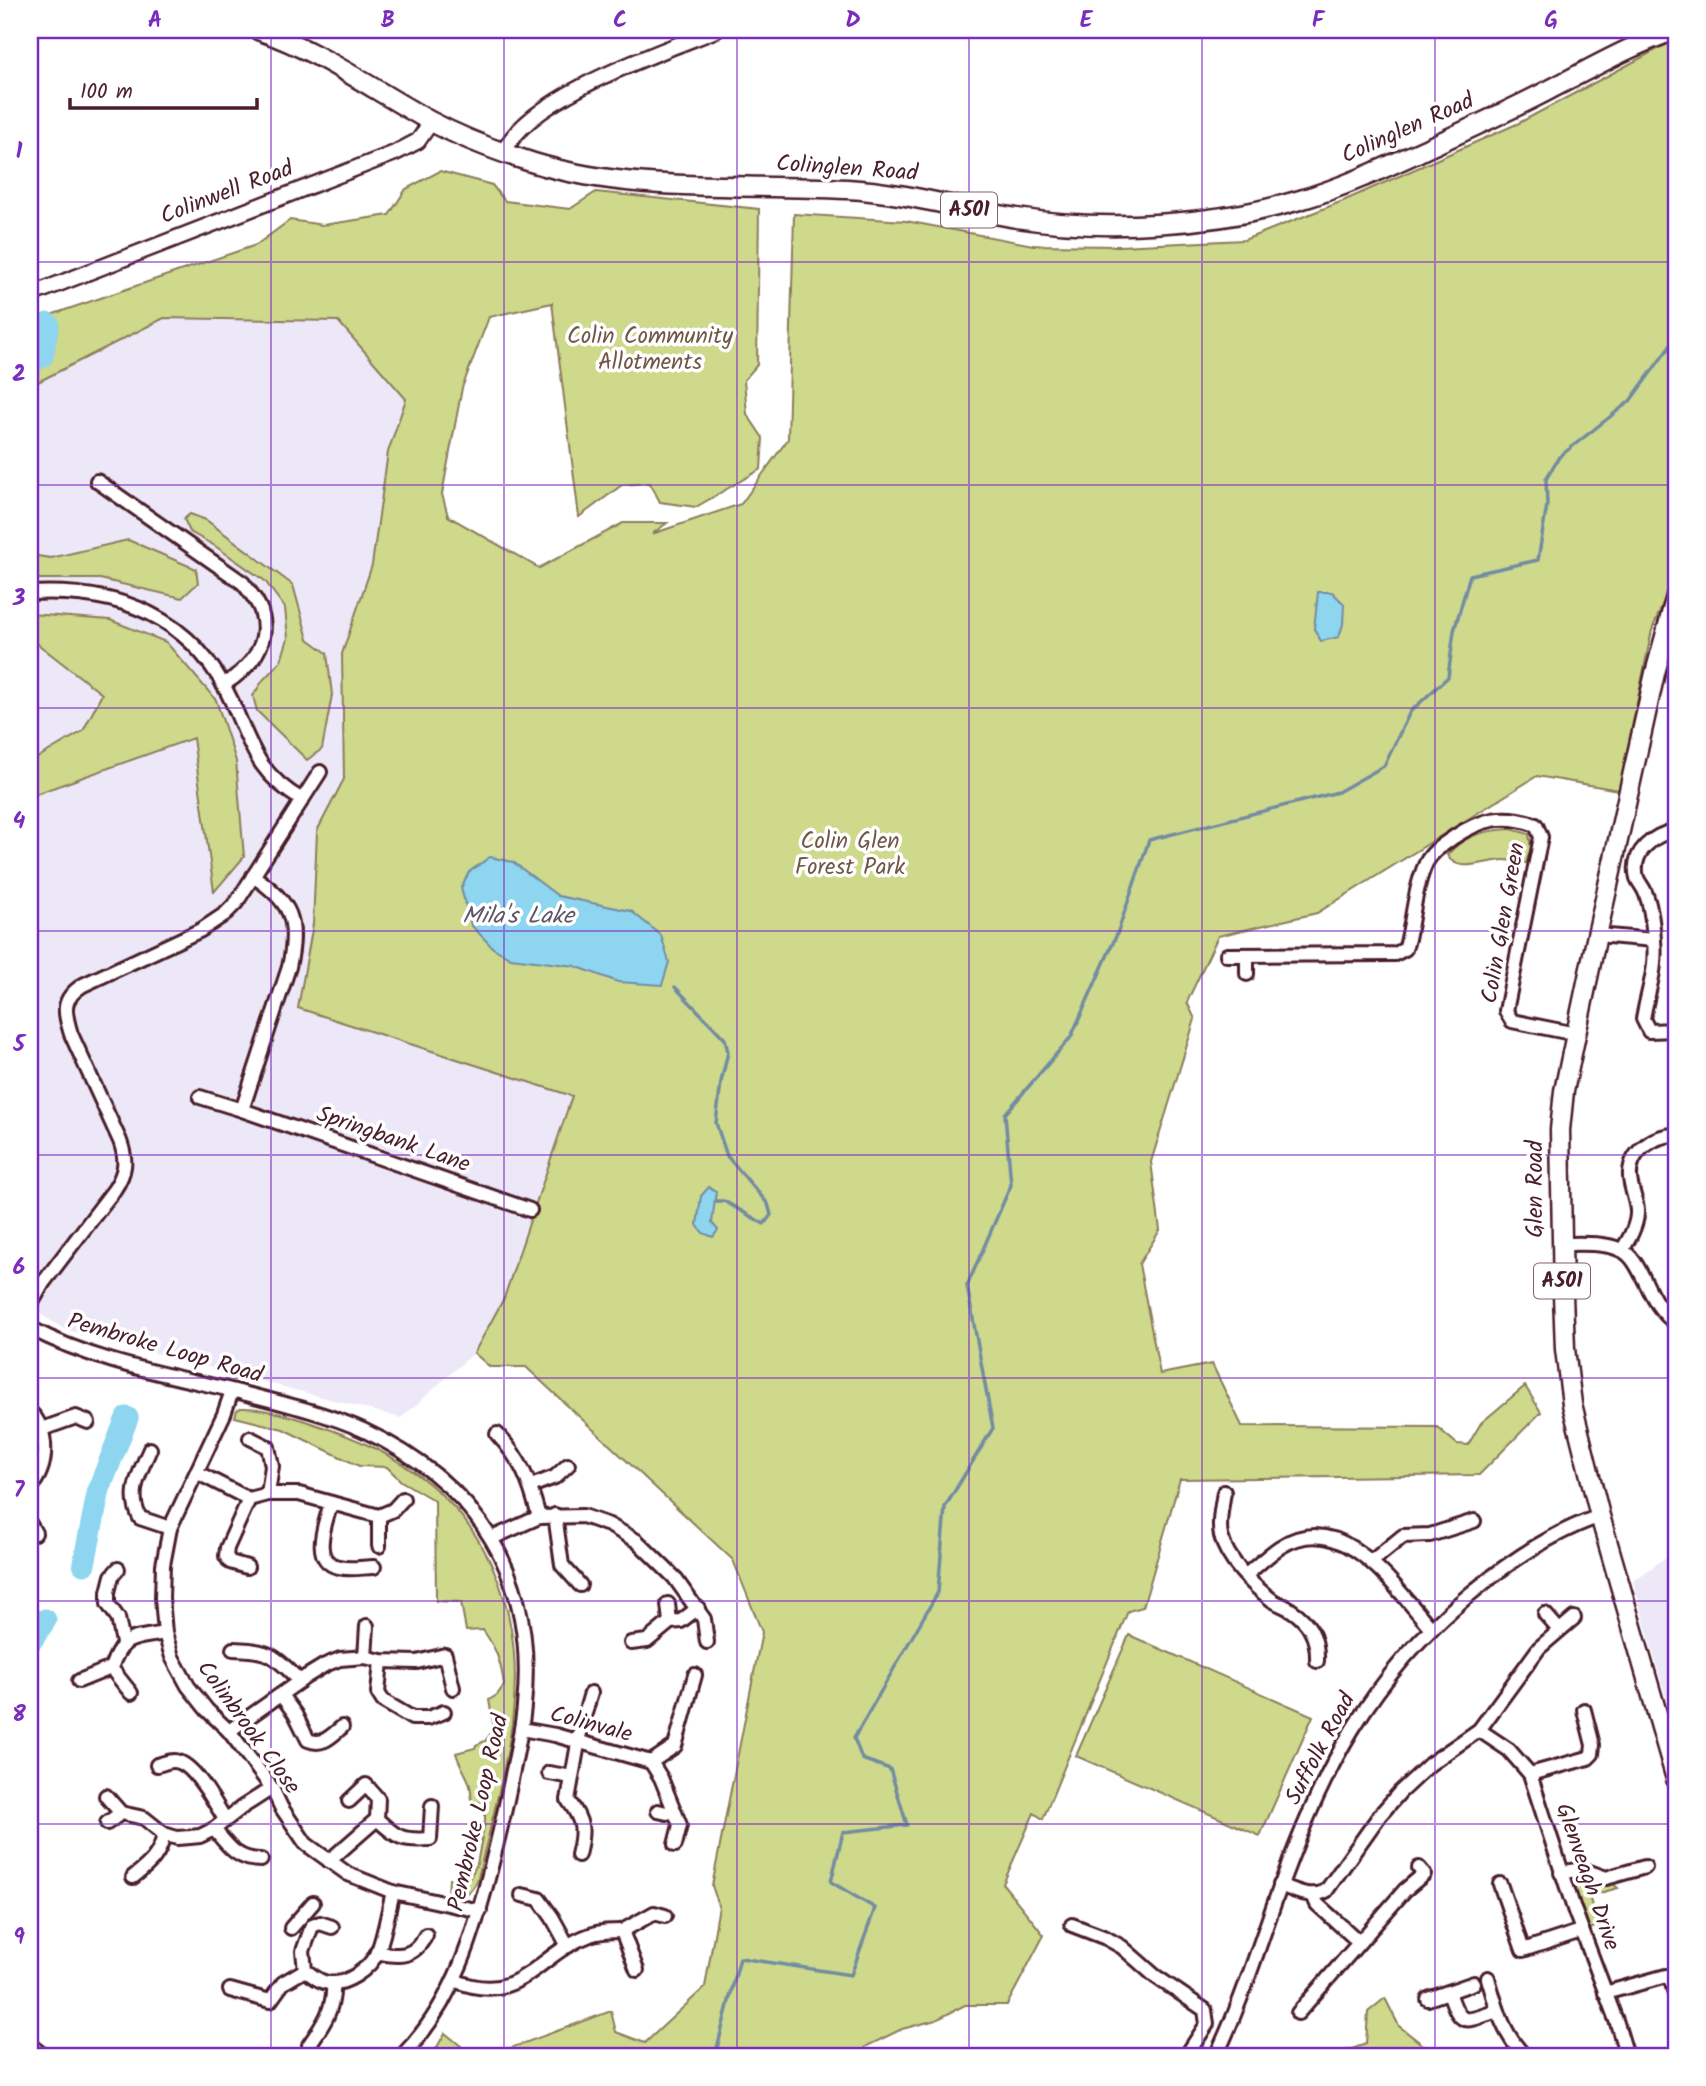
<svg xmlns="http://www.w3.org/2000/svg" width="1706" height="2086" font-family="Kalam,sans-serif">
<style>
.built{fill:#ece8f8}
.green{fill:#ced98c;stroke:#8c7c5c;stroke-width:2}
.water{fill:#8ed5f0;stroke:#738ca1;stroke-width:2}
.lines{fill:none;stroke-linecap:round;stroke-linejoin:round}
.stream{stroke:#738ca1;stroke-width:3.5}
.river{stroke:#8ed5f0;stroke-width:23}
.minor-casing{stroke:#4a1f2b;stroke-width:18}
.tertiary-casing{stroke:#4a1f2b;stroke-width:19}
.primary-casing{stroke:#4a1f2b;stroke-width:23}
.minor{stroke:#fff;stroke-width:12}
.tertiary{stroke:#fff;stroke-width:14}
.primary{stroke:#fff;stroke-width:18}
.grid{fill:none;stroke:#7b2cbf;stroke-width:2;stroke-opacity:0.55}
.labels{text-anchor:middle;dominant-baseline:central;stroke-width:7;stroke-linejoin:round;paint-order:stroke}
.shield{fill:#fff;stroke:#80626b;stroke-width:2}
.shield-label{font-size:21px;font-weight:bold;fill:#4a1f2b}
.street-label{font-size:23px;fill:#4a1f2b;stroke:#fff}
.park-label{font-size:23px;fill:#725748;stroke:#fff}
.water-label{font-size:24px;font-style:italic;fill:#5e5666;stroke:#fff}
.neatline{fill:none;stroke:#7b2cbf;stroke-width:2.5}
.grid-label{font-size:23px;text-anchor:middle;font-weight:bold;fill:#7b2cbf}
</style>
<rect width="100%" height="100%" fill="#fff"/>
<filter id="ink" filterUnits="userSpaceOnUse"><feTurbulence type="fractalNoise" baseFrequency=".0143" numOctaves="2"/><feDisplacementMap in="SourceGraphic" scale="14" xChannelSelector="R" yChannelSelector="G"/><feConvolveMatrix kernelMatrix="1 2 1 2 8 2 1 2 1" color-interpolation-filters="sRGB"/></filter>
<g filter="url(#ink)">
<g class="built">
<path d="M 164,318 L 339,321 L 406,399 L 388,452 L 372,565 L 342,654 L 344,779 L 317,831 L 313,924 L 298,1007 L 572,1096 L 504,1298 L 474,1353 L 401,1418 L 64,1329 L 30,1307 L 30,386 Z"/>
<path d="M 1676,1550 L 1676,1734 L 1633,1581 Z"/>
</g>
<g class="green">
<path d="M 1676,41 L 1676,571 L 1652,630 L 1619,790 L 1537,776 L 1317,913 L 1218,936 L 1187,1002 L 1195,1019 L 1151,1162 L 1160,1230 L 1139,1264 L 1160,1374 L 1212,1364 L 1242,1426 L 1437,1427 L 1457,1444 L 1468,1445 L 1481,1423 L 1525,1386 L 1541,1412 L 1479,1475 L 1180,1479 L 1143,1607 L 1128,1611 L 1043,1819 L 1034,1813 L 1003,1884 L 1044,1935 L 1007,2005 L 965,2005 L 936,2020 L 902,2029 L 867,2046 L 859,2056 L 489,2056 L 611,2011 L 616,2032 L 645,2043 L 705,1987 L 719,1906 L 712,1886 L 762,1632 L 733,1560 L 526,1367 L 490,1367 L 474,1353 L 504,1298 L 572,1096 L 298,1008 L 313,924 L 317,831 L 344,779 L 342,654 L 372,565 L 388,452 L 406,399 L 338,321 L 164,318 L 30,386 L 30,322 L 256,245 L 290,220 L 323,225 L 389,215 L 406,189 L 440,171 L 492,185 L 505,201 L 570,209 L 596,192 L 759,209 L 757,365 L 744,380 L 747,414 L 763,438 L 761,469 L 696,507 L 660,502 L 650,483 L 622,485 L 579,517 L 552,303 L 489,317 L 462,388 L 442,494 L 448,516 L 539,568 L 623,523 L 667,523 L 652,534 L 741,504 L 788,439 L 794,214 L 906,221 L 1033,245 L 1119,246 L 1244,240 L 1343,201 L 1519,123 L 1667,44 Z"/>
<path d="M 190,514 L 206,520 L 293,585 L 308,639 L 327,653 L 332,695 L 322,749 L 307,760 L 257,711 L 253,696 L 263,680 L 281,661 L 288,638 L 285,608 L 265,581 L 215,546 L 190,532 L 184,519 Z"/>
<path d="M 128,540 L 196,569 L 198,583 L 182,598 L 100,579 L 30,579 L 30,555 L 51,558 Z"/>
<path d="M 30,614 L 110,620 L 166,642 L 216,700 L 236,761 L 244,857 L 214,892 L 193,738 L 30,796 L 30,762 L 83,731 L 102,694 L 30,638 Z"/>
<path d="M 1511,829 L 1529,834 L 1531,848 L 1526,863 C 1519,862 1511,860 1504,860 C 1486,860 1458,875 1447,855 C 1465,835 1485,830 1511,829 Z"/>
<path d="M 241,1408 C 270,1406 344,1433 372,1447 C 483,1501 527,1602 512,1723 C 505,1775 490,1827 478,1878 C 472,1894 465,1897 448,1895 L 449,1879 L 469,1879 L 477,1864 L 485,1821 L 485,1804 L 471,1801 C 473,1779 462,1773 456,1753 L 475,1748 L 476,1745 L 485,1741 L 494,1729 L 489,1700 L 497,1695 L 504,1685 C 501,1662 496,1648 483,1630 L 466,1631 L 461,1602 L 436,1601 L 435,1501 L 401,1481 L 387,1467 L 359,1466 L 283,1429 L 235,1417 L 237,1410 Z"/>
<path d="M 1129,1635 L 1313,1716 L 1260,1836 L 1076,1756 Z"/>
<path d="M 1578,1874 L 1612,1883 L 1618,1888 L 1589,1896 L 1598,1926 L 1590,1929 L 1572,1880 Z"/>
<path d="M 1385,1998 L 1399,2026 L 1437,2056 L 1331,2056 L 1366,2044 L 1368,2012 Z"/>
<path d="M 445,2033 L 473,2056 L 432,2056 Z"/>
</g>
<g class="water">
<path d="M 1318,592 L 1332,592 L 1344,604 L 1343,624 L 1339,637 L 1321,641 L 1314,629 Z"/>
<path d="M 490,857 L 513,862 L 558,896 L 631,911 L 661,935 L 669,962 L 662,985 L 618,982 L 575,966 L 511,958 L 493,948 L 471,925 L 461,888 L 469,872 Z"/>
<path d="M 709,1187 L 716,1191 L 712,1223 L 718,1230 L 713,1237 L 703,1233 L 697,1225 L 701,1196 Z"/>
</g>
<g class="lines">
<g class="stream">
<path d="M 1676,314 L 1674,316 L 1676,320"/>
<path d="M 675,987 L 725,1039 L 728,1052 L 721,1082 L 716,1123 L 727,1156 L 768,1204 L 771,1215 L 764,1224 L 724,1201 L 716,1201"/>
<path d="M 715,2056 L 740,1958 L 851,1975 L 875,1908 L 831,1882 L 843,1832 L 907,1825 L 890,1769 L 862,1759 L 854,1738 L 938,1592 L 945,1507 L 993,1428 L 967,1286 L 1011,1185 L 1005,1114 L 1071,1037 L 1117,934 L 1149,840 L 1338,792 L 1384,766 L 1410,712 L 1448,677 L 1454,631 L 1470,575 L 1538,560 L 1547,505 L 1546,479 L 1559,457 L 1630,401 L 1676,338"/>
</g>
<g class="river">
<path d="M 30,363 L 42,356 L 48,324"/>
<path d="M 84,1564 L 99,1489 L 127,1418"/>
<path d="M 30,1642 L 45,1620"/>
</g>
<defs>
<g id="minor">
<path d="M 97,481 L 243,583 C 249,591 258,601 261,611 C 272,644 249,669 223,685"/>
<path d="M 30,593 C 119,588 194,617 232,702 C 252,747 257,773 302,800"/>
<path d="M 1676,830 C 1654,835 1630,851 1637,878 C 1639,883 1643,887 1645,892 C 1651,906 1653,925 1654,940 C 1657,971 1648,989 1643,1019 L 1649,1031 L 1676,1030"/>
<path d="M 1597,935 L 1654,940"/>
<path d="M 1227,955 L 1395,954 L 1405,949 L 1407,943 C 1413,918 1415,887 1426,863 C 1432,851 1443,845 1454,837 C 1481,819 1504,813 1536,825 L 1541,837 L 1506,1011 L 1512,1021 L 1576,1034"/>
<path d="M 1247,974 L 1247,955"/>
<path d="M 200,1097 L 242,1110 L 530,1210"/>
<path d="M 242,1110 L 289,967 C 299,921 292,902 253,876"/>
<path d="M 1561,1244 C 1579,1244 1604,1242 1621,1250 C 1643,1259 1647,1305 1676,1323"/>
<path d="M 1622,1250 C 1630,1238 1638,1224 1637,1210 C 1636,1199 1631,1189 1630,1178 C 1628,1152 1653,1135 1676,1135"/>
<path d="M 30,1306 L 43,1283 L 114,1190 C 126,1172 127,1160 120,1141 L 71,1034 C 64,1011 61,999 83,985 L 201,930 L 225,914 L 236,903 L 320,772"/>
<path d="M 30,1328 C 94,1362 165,1374 235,1391 C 277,1402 323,1412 363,1430 C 479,1484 537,1577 524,1706 C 522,1729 517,1752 512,1775 C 507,1803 500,1831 493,1859 C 475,1931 455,2002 402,2056"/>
<path d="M 232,1391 L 224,1414 L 170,1528 L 163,1565 L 162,1598 L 165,1633 L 172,1657 L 188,1686 L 207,1710 L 229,1731 L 272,1788 L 281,1807 L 306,1844 L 348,1874 L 393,1892 L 480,1911"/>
<path d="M 30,1412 C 49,1429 49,1469 30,1487"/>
<path d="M 42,1429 L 76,1417 L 88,1422"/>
<path d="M 497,1434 C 522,1460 530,1483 539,1517"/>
<path d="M 250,1438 L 268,1447 L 272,1466 L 268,1494"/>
<path d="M 150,1449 C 140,1472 127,1493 140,1518 L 170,1528"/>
<path d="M 198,1473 L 249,1499 L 268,1494 L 299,1494 L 379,1516 L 393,1510 L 403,1499"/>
<path d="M 531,1486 L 555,1477 L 568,1465"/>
<path d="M 1224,1492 C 1222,1506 1218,1522 1221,1536 C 1227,1560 1252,1585 1272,1600 C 1278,1604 1285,1606 1291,1610 C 1310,1622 1318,1640 1317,1661"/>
<path d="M 331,1503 C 326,1522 309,1561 339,1567 C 350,1570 363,1567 374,1567"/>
<path d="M 555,1515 L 562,1565 L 580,1585"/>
<path d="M 30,1524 L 35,1533"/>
<path d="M 492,1538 L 539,1517 L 583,1516 L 609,1525 L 637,1541 L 674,1577 L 704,1619 L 707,1642"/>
<path d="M 379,1546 L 379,1516"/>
<path d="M 1371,1562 L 1403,1536 L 1430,1535 L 1474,1521"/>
<path d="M 247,1567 L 230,1562 L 226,1556 L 227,1548 L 249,1499"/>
<path d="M 118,1569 L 112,1576 L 108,1592 L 108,1604 L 118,1618 L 123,1643"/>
<path d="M 1246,1575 C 1257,1566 1268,1555 1280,1547 C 1343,1507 1394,1587 1431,1628"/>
<path d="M 668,1604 L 670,1622"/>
<path d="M 1545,1614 L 1559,1630"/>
<path d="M 631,1643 L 647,1641 L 670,1622 L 681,1621 L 698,1608"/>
<path d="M 233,1649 C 272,1650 273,1655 300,1681"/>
<path d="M 365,1657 L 367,1626"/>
<path d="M 381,1661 L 378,1693 L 383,1701 L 412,1718 L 428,1718 L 444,1712"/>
<path d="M 111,1668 L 131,1693"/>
<path d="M 79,1681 L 111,1668 C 123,1634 133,1639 165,1633"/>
<path d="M 281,1695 L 295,1714 L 308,1740 C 323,1746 330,1737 342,1727"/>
<path d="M 521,1729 L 555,1735 L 651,1762"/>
<path d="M 1479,1730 L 1509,1750 L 1530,1774 L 1574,1909 L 1617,2023 L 1627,2056"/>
<path d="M 229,1731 L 307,1676 L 325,1665 L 340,1659 L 365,1657 L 381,1661 L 417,1662 L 445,1655 L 453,1688"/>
<path d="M 157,1765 C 162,1764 168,1761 173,1761 C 193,1760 215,1804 225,1819"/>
<path d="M 549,1773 L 572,1777"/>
<path d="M 1530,1774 L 1588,1758 L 1592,1754 L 1593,1745 L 1584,1710"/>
<path d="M 106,1796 L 121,1813 L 144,1818 L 164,1834 L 177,1838 L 190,1837 L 200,1836 L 214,1829 L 241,1808 L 272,1788"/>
<path d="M 349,1801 L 366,1785 L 378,1799 L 377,1819 C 397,1838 402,1841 430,1839 L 432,1806"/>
<path d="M 658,1811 L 667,1813 L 674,1810"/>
<path d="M 107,1823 L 121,1813"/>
<path d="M 214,1829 C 228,1846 237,1860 261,1860"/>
<path d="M 675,1845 L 680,1825 L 661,1778 L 651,1762 L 675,1746 L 695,1675"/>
<path d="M 578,1855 C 584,1830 584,1822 568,1800 L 581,1727 L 591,1693"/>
<path d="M 329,1861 L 377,1819"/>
<path d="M 1561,1873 L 1581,1869 L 1606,1878 L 1645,1867"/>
<path d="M 133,1877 C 150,1864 160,1855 164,1834"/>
<path d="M 1500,1884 L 1523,1950 L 1581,1931"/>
<path d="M 1280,1885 C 1296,1891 1310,1899 1326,1891 L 1380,1815 L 1400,1792 L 1430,1764 L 1479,1730 L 1539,1648 L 1574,1618"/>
<path d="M 522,1895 L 539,1899 L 552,1917 L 568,1946"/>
<path d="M 1313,1895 L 1317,1904 L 1359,1942"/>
<path d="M 1072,1925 L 1106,1938 L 1122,1947 L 1155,1976 L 1205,2010 L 1207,2024 L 1186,2056"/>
<path d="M 332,1927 L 320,1923 L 312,1926 L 303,1951 L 305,1970 C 310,1974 317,1980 324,1982 C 344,1988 370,1969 378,1951 C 385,1933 388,1911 393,1892"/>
<path d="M 291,1928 L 313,1903"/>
<path d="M 377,1952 C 401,1958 414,1957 426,1935"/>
<path d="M 637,1970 L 622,1931 L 654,1913 L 665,1916"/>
<path d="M 1488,1978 C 1496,2006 1503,2035 1525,2056"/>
<path d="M 454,1980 C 520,2008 536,1954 590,1935 C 600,1931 611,1931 622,1931"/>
<path d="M 230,1990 L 270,2001 L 283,1983 L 305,1970"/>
<path d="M 1449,1992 C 1461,2028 1464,2022 1497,2011"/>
<path d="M 1605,1993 L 1666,1976 L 1671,1980 L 1676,1997"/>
<path d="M 1428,1999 L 1474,1983"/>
<path d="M 1298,2013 L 1405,1890 L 1424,1874 L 1419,1868"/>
<path d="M 30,2045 L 44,2056"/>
<path d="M 309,2045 C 323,2025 335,2008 333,1983"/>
<path d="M 1216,2056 C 1241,2004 1258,1948 1278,1893 C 1321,1773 1369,1677 1469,1595 C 1508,1562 1551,1533 1600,1516"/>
</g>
<g id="tertiary">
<path d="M 504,152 C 527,97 661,52 716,30"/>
<path d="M 30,295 L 395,153 L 418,141 L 431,122"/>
</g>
<g id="primary">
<path d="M 258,30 C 320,51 372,89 430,121 C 462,138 499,152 534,163 C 636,194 743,183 847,189 C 905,192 960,209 1017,218 C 1104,232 1217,225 1300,200 C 1341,188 1380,170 1419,152 C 1462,132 1505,113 1547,91 C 1590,69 1631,45 1676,30"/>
<path d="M 1676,596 L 1655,673 L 1597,935 L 1564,1091 L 1560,1130 L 1563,1294 L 1565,1349 L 1572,1404 L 1600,1516 L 1676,1779"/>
</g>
</defs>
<use href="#minor" class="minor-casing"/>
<use href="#tertiary" class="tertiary-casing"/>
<use href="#primary" class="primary-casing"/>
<use href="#minor" class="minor"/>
<use href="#tertiary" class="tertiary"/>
<use href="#primary" class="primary"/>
</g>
</g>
<path class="grid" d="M 271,30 L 271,2056M 504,30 L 504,2056M 737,30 L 737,2056M 969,30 L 969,2056M 1202,30 L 1202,2056M 1435,30 L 1435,2056M 30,262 L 1676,262M 30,485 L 1676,485M 30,708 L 1676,708M 30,931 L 1676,931M 30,1155 L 1676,1155M 30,1378 L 1676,1378M 30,1601 L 1676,1601M 30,1824 L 1676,1824"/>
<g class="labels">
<g class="shield">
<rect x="941" y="192.5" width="56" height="35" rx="5"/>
<rect x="1534" y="1263.5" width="56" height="35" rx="5"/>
</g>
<g class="shield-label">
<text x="969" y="210">A501</text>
<text x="1562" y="1281">A501</text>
</g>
<g class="street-label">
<text transform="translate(1408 129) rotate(-24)">Colinglen Road</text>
<text transform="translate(847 169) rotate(4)">Colinglen Road</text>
<text transform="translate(227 193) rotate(-21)">Colinwell Road</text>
<text transform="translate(1504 923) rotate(-80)">Colin Glen Green</text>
<text transform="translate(393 1140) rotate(19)">Springbank Lane</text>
<text transform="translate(1536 1189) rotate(-90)">Glen Road</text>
<text transform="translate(165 1349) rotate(16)">Pembroke Loop Road</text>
<text transform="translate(591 1725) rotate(15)">Colinvale</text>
<text transform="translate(248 1728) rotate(54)">Colinbrook Close</text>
<text transform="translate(1321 1749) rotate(-62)">Suffolk Road</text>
<text transform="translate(479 1813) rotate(-77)">Pembroke Loop Road</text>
<text transform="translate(1587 1877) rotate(71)">Glenveagh Drive</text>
</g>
<g class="park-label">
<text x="650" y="337">Colin Community<tspan x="650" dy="26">Allotments</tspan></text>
<text x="850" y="842">Colin Glen<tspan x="850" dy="26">Forest Park</tspan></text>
</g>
<g class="water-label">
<text x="518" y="916">Mila's Lake</text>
</g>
</g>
<rect width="1706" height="2086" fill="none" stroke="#fff" stroke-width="77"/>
<path d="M70 98v10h187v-10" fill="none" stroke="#4a1f2b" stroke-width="3.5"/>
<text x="80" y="98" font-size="21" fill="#4a1f2b" stroke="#ffffff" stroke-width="5" paint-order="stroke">100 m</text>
<rect x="38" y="38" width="1630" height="2010" class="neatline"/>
<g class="grid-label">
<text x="155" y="27">A</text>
<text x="388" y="27">B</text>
<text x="620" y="27">C</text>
<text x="853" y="27">D</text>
<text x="1086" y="27">E</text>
<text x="1318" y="27">F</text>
<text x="1551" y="27">G</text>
<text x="19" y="158">1</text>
<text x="19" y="381">2</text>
<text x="19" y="605">3</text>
<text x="19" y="828">4</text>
<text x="19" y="1051">5</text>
<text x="19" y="1274">6</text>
<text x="19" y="1497">7</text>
<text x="19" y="1721">8</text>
<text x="19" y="1944">9</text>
</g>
</svg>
